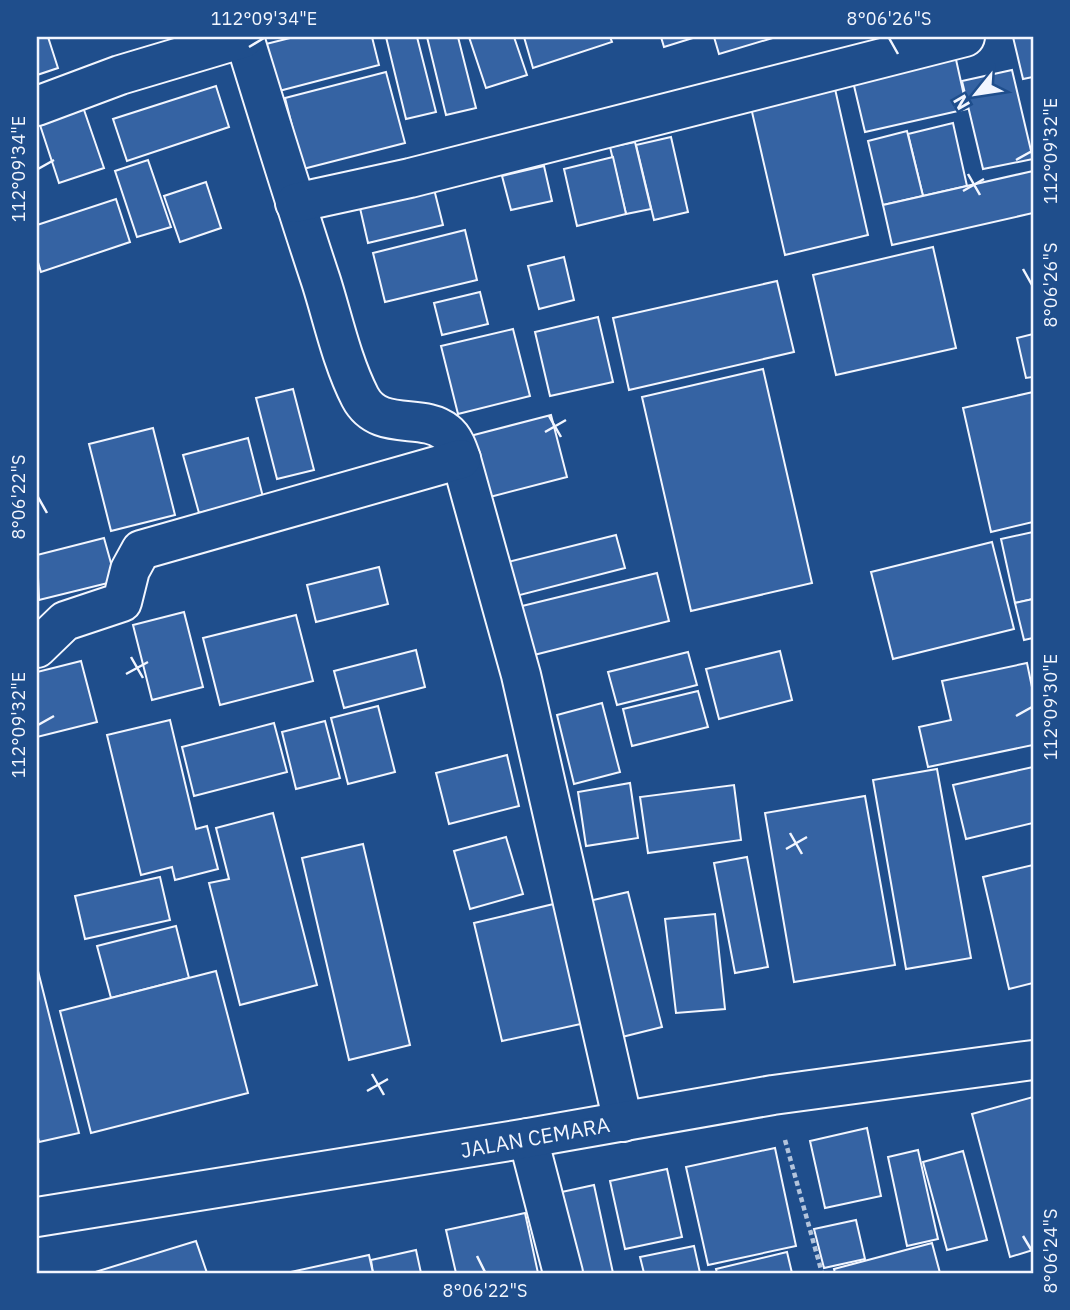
<svg xmlns="http://www.w3.org/2000/svg" width="1070" height="1310" font-family="'IBM Plex Sans',sans-serif">
<style>
.building{fill:#3563a3;stroke:#f2f6ff;stroke-width:2}
.lines{fill:none;stroke-linecap:round;stroke-linejoin:round}
.minor-casing{stroke:#f2f6ff;stroke-width:42}
.primary-casing{stroke:#f2f6ff;stroke-width:42}
.path{stroke:#b3c4dc;stroke-width:4.5;stroke-dasharray:5 3.5;stroke-linecap:butt}
.minor{stroke:#1f4e8c;stroke-width:38}
.primary{stroke:#1f4e8c;stroke-width:38}
.ticks{fill:none;stroke:#f2f6ff;stroke-width:2.5}
.labels{text-anchor:middle;dominant-baseline:central;stroke-width:5;stroke-linejoin:round;paint-order:stroke}
.street-label{font-size:21px;fill:#f2f6ff;stroke:#1f4e8c}
.neatline{fill:none;stroke:#f2f6ff;stroke-width:2.5}
.ticks-label{font-size:18px;text-anchor:middle;fill:#f2f6ff}
</style>
<rect width="100%" height="100%" fill="#1f4e8c"/>
<g class="building">
<path d="M 37,37 L 48,37 L 58,68 L 37,75 Z"/>
<path d="M 294,37 L 372,37 L 379,65 L 279,91 L 266,44 Z"/>
<path d="M 386,37 L 417,37 L 436,112 L 406,119 Z"/>
<path d="M 427,37 L 458,37 L 476,108 L 446,115 Z"/>
<path d="M 469,37 L 514,37 L 527,75 L 486,88 Z"/>
<path d="M 524,37 L 610,37 L 612,42 L 533,68 Z"/>
<path d="M 661,37 L 696,37 L 664,47 Z"/>
<path d="M 714,37 L 776,37 L 719,54 Z"/>
<path d="M 1013,37 L 1033,37 L 1033,77 L 1023,79 Z"/>
<path d="M 953,46 L 967,109 L 865,132 L 850,69 Z"/>
<path d="M 1012,70 L 1033,159 L 983,169 L 962,81 Z"/>
<path d="M 386,72 L 405,143 L 303,169 L 285,98 Z"/>
<path d="M 833,80 L 868,235 L 785,255 L 749,99 Z"/>
<path d="M 216,86 L 229,127 L 127,161 L 113,119 Z"/>
<path d="M 83,107 L 104,168 L 59,183 L 39,122 Z"/>
<path d="M 953,123 L 967,186 L 923,196 L 908,134 Z"/>
<path d="M 907,131 L 923,196 L 883,205 L 868,141 Z"/>
<path d="M 671,137 L 688,212 L 654,220 L 636,145 Z"/>
<path d="M 635,142 L 651,209 L 626,214 L 610,147 Z"/>
<path d="M 613,157 L 626,214 L 577,226 L 564,169 Z"/>
<path d="M 148,160 L 171,227 L 137,237 L 115,171 Z"/>
<path d="M 544,166 L 552,201 L 511,210 L 502,176 Z"/>
<path d="M 1033,171 L 1033,213 L 892,245 L 883,205 Z"/>
<path d="M 431,177 L 443,225 L 368,243 L 357,195 Z"/>
<path d="M 206,182 L 221,228 L 180,242 L 164,196 Z"/>
<path d="M 116,199 L 130,242 L 41,272 L 37,259 L 37,225 Z"/>
<path d="M 465,230 L 477,280 L 385,302 L 373,253 Z"/>
<path d="M 933,247 L 956,348 L 836,375 L 813,275 Z"/>
<path d="M 564,257 L 574,300 L 539,309 L 528,266 Z"/>
<path d="M 777,281 L 794,352 L 629,390 L 613,318 Z"/>
<path d="M 480,292 L 488,324 L 442,335 L 434,303 Z"/>
<path d="M 598,317 L 613,382 L 550,396 L 535,332 Z"/>
<path d="M 513,329 L 530,396 L 458,414 L 441,346 Z"/>
<path d="M 1033,334 L 1033,377 L 1026,378 L 1017,338 Z"/>
<path d="M 763,369 L 812,583 L 691,611 L 642,397 Z"/>
<path d="M 293,389 L 314,470 L 277,479 L 256,398 Z"/>
<path d="M 1033,392 L 1033,522 L 991,532 L 963,408 Z"/>
<path d="M 551,415 L 567,477 L 486,498 L 470,436 Z"/>
<path d="M 153,428 L 175,515 L 111,531 L 89,444 Z"/>
<path d="M 248,438 L 263,497 L 199,513 L 183,455 Z"/>
<path d="M 1033,532 L 1033,599 L 1015,603 L 1001,539 Z"/>
<path d="M 616,535 L 625,568 L 508,598 L 500,564 Z"/>
<path d="M 104,538 L 116,581 L 39,600 L 37,555 Z"/>
<path d="M 992,542 L 1014,629 L 893,659 L 871,572 Z"/>
<path d="M 379,567 L 388,604 L 316,622 L 307,585 Z"/>
<path d="M 657,573 L 669,621 L 530,656 L 518,607 Z"/>
<path d="M 1033,599 L 1033,638 L 1024,640 L 1015,603 Z"/>
<path d="M 184,612 L 203,687 L 152,700 L 133,625 Z"/>
<path d="M 296,615 L 313,681 L 220,705 L 203,638 Z"/>
<path d="M 416,650 L 425,687 L 344,708 L 334,671 Z"/>
<path d="M 780,651 L 792,700 L 719,719 L 706,669 Z"/>
<path d="M 688,652 L 697,685 L 617,705 L 608,672 Z"/>
<path d="M 81,661 L 97,722 L 37,737 L 37,672 Z"/>
<path d="M 1027,663 L 1033,692 L 1033,745 L 928,767 L 919,727 L 951,720 L 942,681 Z"/>
<path d="M 698,691 L 708,727 L 632,746 L 623,709 Z"/>
<path d="M 602,703 L 620,772 L 574,784 L 557,715 Z"/>
<path d="M 378,706 L 395,772 L 348,784 L 331,718 Z"/>
<path d="M 170,720 L 196,829 L 207,826 L 218,869 L 175,880 L 172,867 L 141,875 L 107,735 Z"/>
<path d="M 325,721 L 340,778 L 296,789 L 282,732 Z"/>
<path d="M 274,723 L 287,772 L 194,796 L 182,747 Z"/>
<path d="M 507,755 L 519,806 L 449,824 L 436,773 Z"/>
<path d="M 1033,767 L 1033,823 L 966,839 L 953,785 Z"/>
<path d="M 937,769 L 971,958 L 906,969 L 873,780 Z"/>
<path d="M 630,783 L 638,838 L 586,846 L 578,792 Z"/>
<path d="M 734,785 L 741,840 L 648,853 L 640,797 Z"/>
<path d="M 865,796 L 895,965 L 794,982 L 765,813 Z"/>
<path d="M 273,813 L 317,985 L 240,1005 L 209,883 L 229,879 L 216,828 Z"/>
<path d="M 506,837 L 523,894 L 470,909 L 454,851 Z"/>
<path d="M 363,844 L 410,1045 L 349,1060 L 302,858 Z"/>
<path d="M 747,857 L 768,967 L 735,973 L 714,863 Z"/>
<path d="M 1033,865 L 1033,983 L 1009,989 L 983,877 Z"/>
<path d="M 160,877 L 170,920 L 85,939 L 75,896 Z"/>
<path d="M 628,892 L 662,1027 L 622,1037 L 589,901 Z"/>
<path d="M 562,902 L 590,1022 L 502,1041 L 474,923 Z"/>
<path d="M 715,914 L 725,1009 L 676,1013 L 665,919 Z"/>
<path d="M 176,926 L 189,978 L 111,998 L 97,946 Z"/>
<path d="M 37,967 L 79,1133 L 39,1142 L 37,1133 Z"/>
<path d="M 216,971 L 248,1093 L 91,1133 L 60,1011 Z"/>
<path d="M 1033,1097 L 1033,1250 L 1010,1257 L 972,1114 Z"/>
<path d="M 867,1128 L 881,1196 L 825,1208 L 810,1141 Z"/>
<path d="M 775,1148 L 796,1246 L 708,1265 L 686,1167 Z"/>
<path d="M 918,1150 L 938,1239 L 907,1246 L 888,1157 Z"/>
<path d="M 963,1151 L 987,1240 L 947,1250 L 923,1162 Z"/>
<path d="M 667,1169 L 682,1237 L 625,1249 L 610,1181 Z"/>
<path d="M 594,1185 L 613,1273 L 574,1273 L 557,1193 Z"/>
<path d="M 525,1213 L 538,1273 L 456,1273 L 446,1230 Z"/>
<path d="M 856,1220 L 865,1259 L 824,1268 L 814,1229 Z"/>
<path d="M 196,1241 L 207,1273 L 92,1273 Z"/>
<path d="M 932,1243 L 940,1273 L 835,1273 L 834,1269 Z"/>
<path d="M 694,1246 L 700,1273 L 644,1273 L 640,1257 Z"/>
<path d="M 416,1250 L 421,1273 L 373,1273 L 371,1260 Z"/>
<path d="M 787,1252 L 792,1273 L 717,1273 L 716,1269 Z"/>
<path d="M 369,1255 L 373,1273 L 286,1273 Z"/>
</g>
<g class="lines">
<defs>
<g id="minor">
<path d="M 244,37 C 269,118 294,200 321,281 C 333,319 342,362 360,397 C 379,433 422,412 446,432 C 454,438 458,450 461,459 L 521,675 L 623,1122"/>
<path d="M 37,106 L 120,75 L 244,38"/>
<path d="M 295,203 L 410,178 L 965,37"/>
<path d="M 37,648 L 65,621 L 122,602 L 130,570 L 141,550 L 461,459"/>
<path d="M 528,1138 L 563,1273"/>
</g>
<path id="primary" d="M 37,1217 L 528,1138 L 773,1095 L 1033,1060"/>
</defs>
<use href="#minor" class="minor-casing"/>
<use href="#primary" class="primary-casing"/>
<path class="path" d="M 785,1140 L 822,1273"/>
<use href="#minor" class="minor"/>
<use href="#primary" class="primary"/>
</g>
<path class="ticks" d="M 889,38 L 898,54M 249,47 L 264,38M 1016,160 L 1032,151M 38,169 L 54,160M 968,174 L 980,195M 963,191 L 984,179M 1023,269 L 1032,285M 549,416 L 561,437M 545,432 L 566,420M 38,497 L 47,513M 131,657 L 143,678M 126,674 L 148,662M 1016,716 L 1032,707M 38,725 L 54,716M 790,833 L 802,854M 786,849 L 807,837M 372,1074 L 384,1095M 367,1091 L 388,1079M 1023,1236 L 1032,1251M 477,1256 L 485,1272"/>
<g class="labels">
<g class="street-label">
<text transform="translate(535 1137) rotate(-10)">JALAN CEMARA</text>
</g>
</g>
<rect width="1070" height="1310" fill="none" stroke="#1f4e8c" stroke-width="77"/>
<g transform="translate(976 94) rotate(240)" stroke="#1f4e8c" stroke-width="5" paint-order="stroke">
<path d="M0-5L12 26L0 18L-12 26Z" fill="#f2f6ff"/>
<text y="-10" font-size="19" font-weight="bold" text-anchor="middle" fill="#f2f6ff">N</text>
</g>
<rect x="38" y="38" width="994" height="1234" class="neatline"/>
<g class="ticks-label">
<text x="264" y="25">112°09'34"E</text>
<text x="889" y="25">8°06'26"S</text>
<text transform="translate(1051 151) rotate(-90)" y="6">112°09'32"E</text>
<text transform="translate(19 169) rotate(-90)" y="6">112°09'34"E</text>
<text transform="translate(1051 285) rotate(-90)" y="6">8°06'26"S</text>
<text transform="translate(19 497) rotate(-90)" y="6">8°06'22"S</text>
<text transform="translate(1051 707) rotate(-90)" y="6">112°09'30"E</text>
<text transform="translate(19 725) rotate(-90)" y="6">112°09'32"E</text>
<text transform="translate(1051 1251) rotate(-90)" y="6">8°06'24"S</text>
<text x="485" y="1297">8°06'22"S</text>
</g>
</svg>
